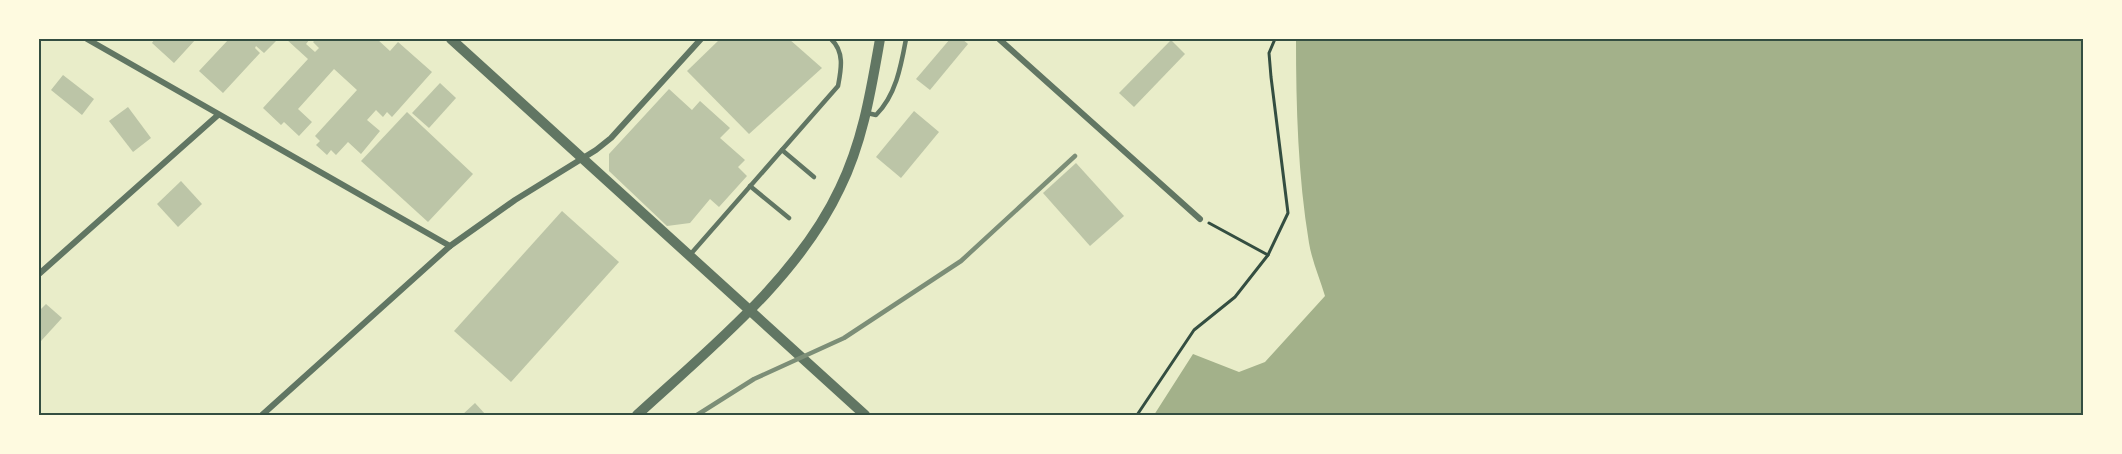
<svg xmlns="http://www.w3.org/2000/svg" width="2122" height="454" font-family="Mulish,sans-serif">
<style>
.water{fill:#a3b18a}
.building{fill:#bcc5a7}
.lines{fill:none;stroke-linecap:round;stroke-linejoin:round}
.path{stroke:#344e41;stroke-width:3}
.service{stroke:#617663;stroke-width:4.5}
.minor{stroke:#617663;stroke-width:6}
.tertiary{stroke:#617663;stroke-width:10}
.rail{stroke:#7c8e77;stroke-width:4.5}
.neatline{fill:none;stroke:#344e41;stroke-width:2}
</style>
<rect width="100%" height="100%" fill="#e9edc9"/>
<path class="water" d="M 1296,39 L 2083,39 L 2083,415 L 1154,415 L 1193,354 L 1239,372 L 1265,362 L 1325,296 C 1320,279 1312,261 1309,243 C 1298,176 1296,107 1296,39 Z"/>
<g class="building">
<path d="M 153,39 L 196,39 L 174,63 L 152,43 L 154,40 Z"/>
<path d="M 226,39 L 273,39 L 276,41 L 264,53 L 256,46 L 255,48 L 260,53 L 223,93 L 199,71 L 228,40 Z"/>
<path d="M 286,39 L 310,39 L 306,44 L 315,52 L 319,48 L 313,42 L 316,39 L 377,39 L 390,51 L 398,42 L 432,72 L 392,117 L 387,112 L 383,117 L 376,110 L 367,120 L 380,131 L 361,154 L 348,142 L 336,155 L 331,150 L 327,155 L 316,145 L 320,141 L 315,136 L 357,90 L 334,69 L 298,109 L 312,122 L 299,136 L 284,122 L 281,125 L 263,108 L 308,59 Z"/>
<path d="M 720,39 L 789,39 L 822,68 L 749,134 L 687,71 Z"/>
<path d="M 950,39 L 962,39 L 968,44 L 930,90 L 916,79 Z"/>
<path d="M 1171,40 L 1185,54 L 1134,107 L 1119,93 Z"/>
<path d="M 63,75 L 94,99 L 82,115 L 51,90 Z"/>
<path d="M 440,83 L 456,98 L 429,128 L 412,113 Z"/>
<path d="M 669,89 L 692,110 L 700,101 L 730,128 L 720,138 L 745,160 L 738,167 L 747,176 L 719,207 L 710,199 L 690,223 L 667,226 L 609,171 L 609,154 Z"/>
<path d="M 128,107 L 151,138 L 133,152 L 109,121 Z"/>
<path d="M 914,111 L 939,132 L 901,178 L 876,157 Z"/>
<path d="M 407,112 L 473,174 L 428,222 L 361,161 Z"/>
<path d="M 1076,163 L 1124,216 L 1090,246 L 1043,193 Z"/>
<path d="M 181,181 L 202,204 L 178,227 L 157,204 Z"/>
<path d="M 562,211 L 619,262 L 511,382 L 454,331 Z"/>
<path d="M 46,304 L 62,318 L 41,341 L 39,311 Z"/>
<path d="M 475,403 L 486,415 L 462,415 Z"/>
</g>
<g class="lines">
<g class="path">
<path d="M 1209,223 L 1268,255"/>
<path d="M 1137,415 L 1194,330 L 1235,297 L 1268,255 L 1288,213 L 1271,77 L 1269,53 L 1275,39"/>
</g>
<g class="service">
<path d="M 867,113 L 876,115 C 896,95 901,66 906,39"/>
<path d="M 782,150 L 814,177"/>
<path d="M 750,186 L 789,218"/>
<path d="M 689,256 L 838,86 C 841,70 845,52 831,39"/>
</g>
<g class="minor">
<path d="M 87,39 L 450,246"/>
<path d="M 999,39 L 1200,219"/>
<path d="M 39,274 L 218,115"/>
<path d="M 262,415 L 450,246 L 515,200 L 596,150 L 611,138 L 701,39"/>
</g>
<g class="tertiary">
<path d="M 451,39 L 865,415"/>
<path d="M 637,415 C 709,349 798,278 840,188 C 863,141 871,90 880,39"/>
</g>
<path class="rail" d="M 697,415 L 754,379 L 844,338 L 961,261 L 1075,156"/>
</g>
<rect width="2122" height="454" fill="none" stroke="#fefae0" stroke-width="81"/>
<rect x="40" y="40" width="2042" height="374" class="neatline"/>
</svg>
